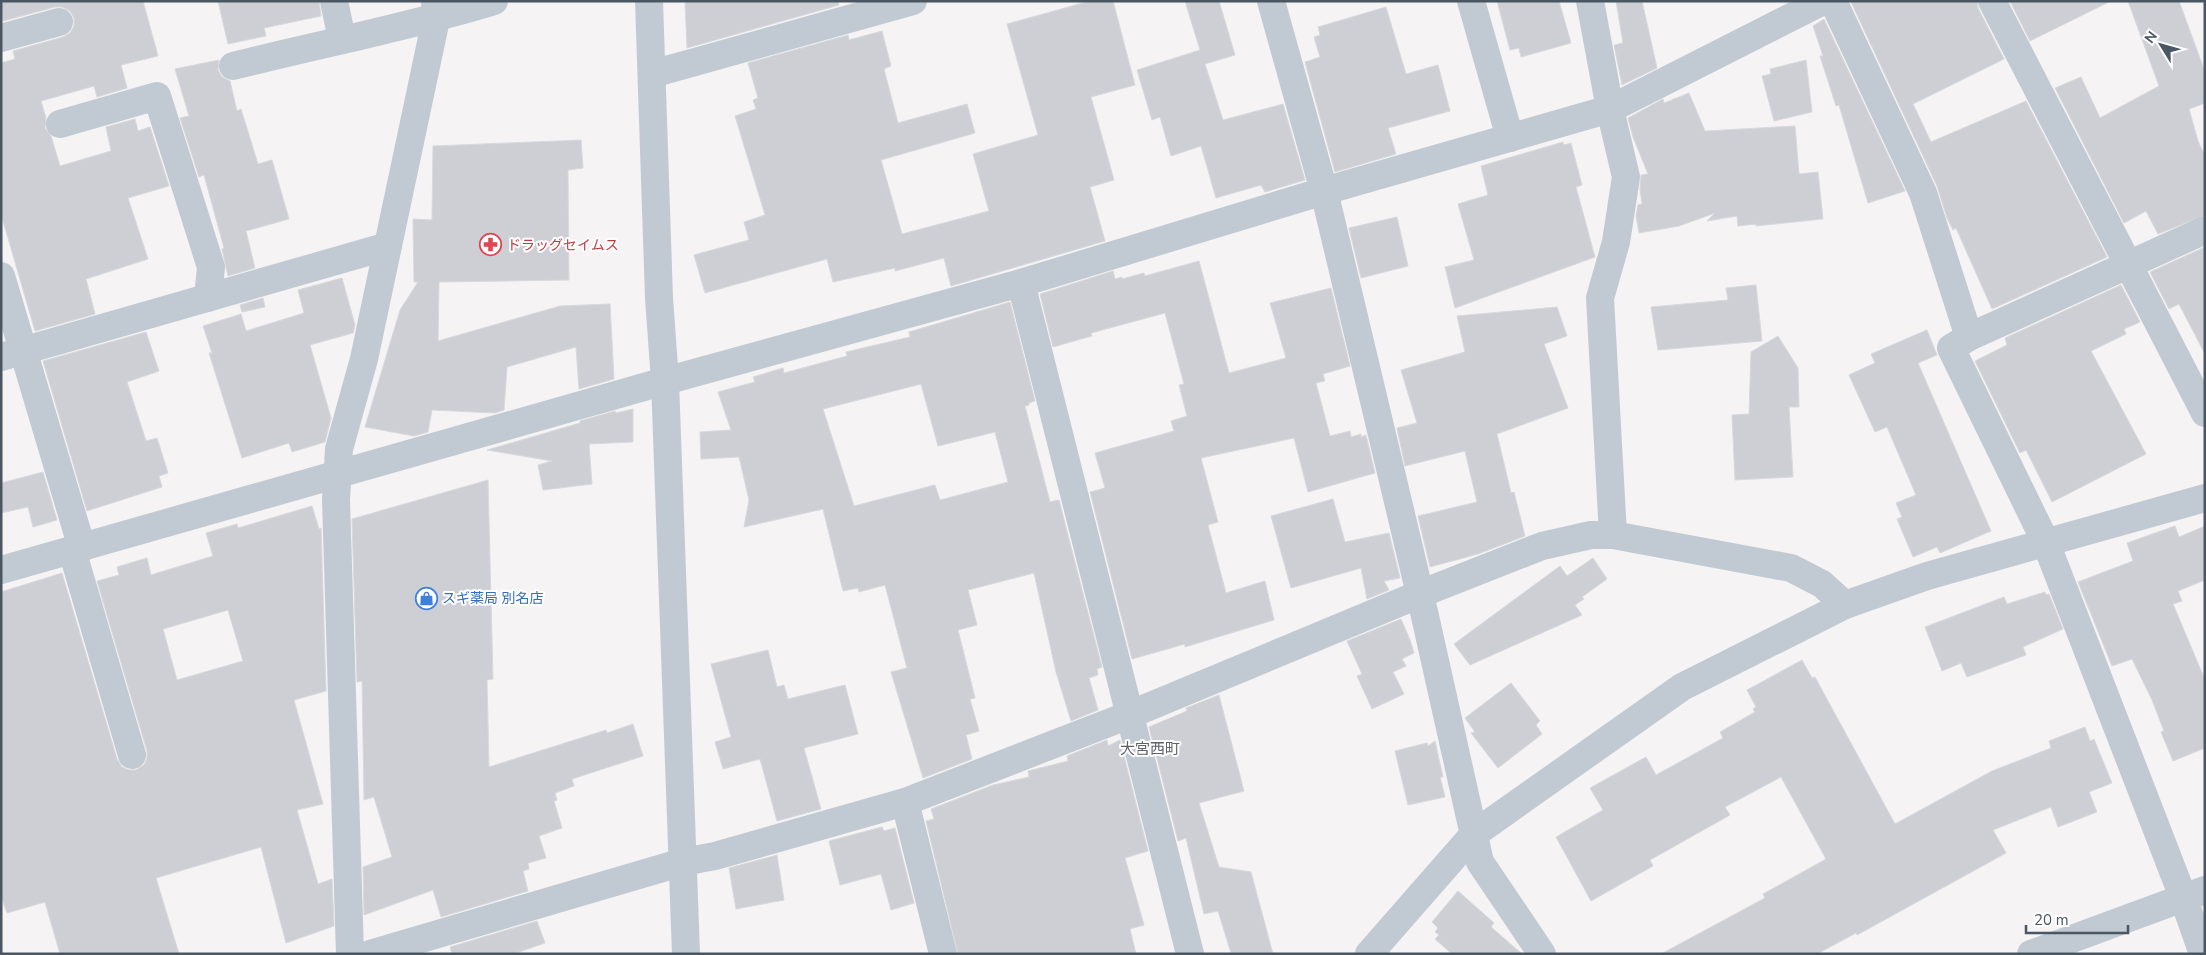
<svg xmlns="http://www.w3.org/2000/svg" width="2206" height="955" font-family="'Nunito Sans','Noto Sans JP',sans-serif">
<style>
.building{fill:#cdcfd5;stroke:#d7d9de;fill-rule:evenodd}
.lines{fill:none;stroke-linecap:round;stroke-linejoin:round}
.minor{stroke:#c1cad2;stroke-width:28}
.tertiary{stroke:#c1cad2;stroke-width:28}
.labels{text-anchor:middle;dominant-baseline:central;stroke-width:4;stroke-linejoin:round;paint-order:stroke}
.health-label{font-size:14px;fill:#be3a42;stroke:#fff;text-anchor:start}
.shop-label{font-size:14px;fill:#366cbe;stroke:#fff;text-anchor:start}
.neighbourhood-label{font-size:15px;fill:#5f6368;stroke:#fff}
</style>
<rect width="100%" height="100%" fill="#f5f3f3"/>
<g class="building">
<path d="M 1,1 L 143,1 L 158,56 L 121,65 L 127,88 L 97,97 L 94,86 L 41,101 L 46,118 L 45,128 L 51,136 L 60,166 L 111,151 L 106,127 L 135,119 L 138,131 L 150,127 L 169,186 L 128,198 L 148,259 L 86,279 L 95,314 L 35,331 L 1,214 L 1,63 L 15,59 L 13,51 L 63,37 L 70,33 L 74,26 L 74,18 L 70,11 L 62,7 L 55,7 L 3,21 Z"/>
<path d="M 218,1 L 319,1 L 321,16 L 264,28 L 266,36 L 228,44 Z"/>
<path d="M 685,1 L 838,1 L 839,5 L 687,48 Z"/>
<path d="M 1090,1 L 1113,1 L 1135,85 L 1091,97 L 1114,180 L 1090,187 L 1105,241 L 951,286 L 944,258 L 895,271 L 895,268 L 833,282 L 827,259 L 705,293 L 694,255 L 749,240 L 744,222 L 765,215 L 735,116 L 756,109 L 753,100 L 758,98 L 748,63 L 848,35 L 849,40 L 882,31 L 891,66 L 884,69 L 898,123 L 967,104 L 975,133 L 881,160 L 902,234 L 989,211 L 973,154 L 1038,135 L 1007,24 Z"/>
<path d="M 1185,1 L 1219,1 L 1235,55 L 1205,64 L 1223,120 L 1283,104 L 1305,180 L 1265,192 L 1261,185 L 1216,198 L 1201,146 L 1171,156 L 1160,117 L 1152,120 L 1137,70 L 1200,50 Z"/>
<path d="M 1497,1 L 1559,1 L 1571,43 L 1521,57 L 1519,48 L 1510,50 Z"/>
<path d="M 1616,1 L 1642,1 L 1657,68 L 1622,85 L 1614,45 L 1623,43 Z"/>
<path d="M 1853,1 L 1977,1 L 1978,8 L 2004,59 L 1913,104 L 1931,142 L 2026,101 L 2107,257 L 1992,309 L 1956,228 L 1953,230 L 1947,218 L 1937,186 L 1851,2 Z"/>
<path d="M 2010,1 L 2111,1 L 2030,41 Z"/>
<path d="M 2128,1 L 2179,1 L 2205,72 L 2205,103 L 2189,109 L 2198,141 L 2205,156 L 2205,215 L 2158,234 L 2146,211 L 2124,223 L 2055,88 L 2081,77 L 2100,118 L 2159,86 Z"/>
<path d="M 1386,7 L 1406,74 L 1438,65 L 1450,111 L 1388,128 L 1396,154 L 1335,172 L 1305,62 L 1320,57 L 1314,37 L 1320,35 L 1318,27 Z"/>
<path d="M 1824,19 L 1905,191 L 1868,203 L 1839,105 L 1836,106 L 1820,56 L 1823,56 L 1813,26 Z"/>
<path d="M 219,60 L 218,70 L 222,77 L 230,81 L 237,111 L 241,109 L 258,164 L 272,160 L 289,219 L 246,231 L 255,268 L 228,276 L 222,249 L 224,248 L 204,175 L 199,177 L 180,118 L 189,116 L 175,69 Z"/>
<path d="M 1806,60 L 1812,112 L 1774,121 L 1762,76 L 1771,74 L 1770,69 Z"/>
<path d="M 1689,93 L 1705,131 L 1795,126 L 1799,174 L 1818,172 L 1823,219 L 1756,226 L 1756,224 L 1738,226 L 1737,216 L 1707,221 L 1715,213 L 1679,226 L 1639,233 L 1636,216 L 1638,205 L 1642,204 L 1640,189 L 1641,175 L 1648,174 L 1633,137 L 1628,118 L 1663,99 L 1664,103 Z"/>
<path d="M 581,140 L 583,168 L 568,170 L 569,280 L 439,282 L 438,341 L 560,306 L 610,304 L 614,379 L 579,389 L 576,347 L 507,367 L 504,410 L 495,413 L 432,410 L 428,432 L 414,436 L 365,427 L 400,310 L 418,282 L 414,282 L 413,219 L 432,220 L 433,146 Z"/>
<path d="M 1563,142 L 1564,145 L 1571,143 L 1582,185 L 1576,187 L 1595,257 L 1455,308 L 1445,267 L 1474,260 L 1458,204 L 1488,195 L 1481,166 Z"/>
<path d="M 1397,217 L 1408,266 L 1361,278 L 1349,228 Z"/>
<path d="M 2205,247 L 2205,354 L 2179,304 L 2169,309 L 2150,272 Z"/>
<path d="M 1199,261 L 1229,373 L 1286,358 L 1270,303 L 1331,288 L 1350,366 L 1323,374 L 1325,381 L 1316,383 L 1330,436 L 1350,431 L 1351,437 L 1361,434 L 1361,437 L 1366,435 L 1375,473 L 1308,492 L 1294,438 L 1201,458 L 1218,522 L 1208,525 L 1226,593 L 1265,581 L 1274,620 L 1185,647 L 1185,644 L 1132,659 L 1090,492 L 1105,488 L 1095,453 L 1174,431 L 1171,421 L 1187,416 L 1179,385 L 1184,384 L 1165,313 L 1091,333 L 1092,336 L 1053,347 L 1040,294 L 1113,271 L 1115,279 L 1122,277 L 1122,279 L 1144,273 L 1145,276 Z"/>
<path d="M 342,278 L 355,325 L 353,333 L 310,345 L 331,418 L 325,442 L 292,452 L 289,443 L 242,458 L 209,353 L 212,353 L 203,326 L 241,314 L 246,331 L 304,313 L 298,290 Z"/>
<path d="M 1756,285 L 1762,341 L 1658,350 L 1651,307 L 1728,300 L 1726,288 Z"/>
<path d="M 2121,285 L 2140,322 L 2124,329 L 2126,334 L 2091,351 L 2146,454 L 2052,502 L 2026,450 L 2020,453 L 1975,361 L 2007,345 L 2005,338 Z"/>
<path d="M 263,298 L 265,307 L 242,312 L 240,305 Z"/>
<path d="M 1010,302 L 1035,401 L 1029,403 L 1029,405 L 1025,406 L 1050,502 L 1059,500 L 1102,667 L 1097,669 L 1098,675 L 1089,678 L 1098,710 L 1071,721 L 1056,672 L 1034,573 L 968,590 L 977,625 L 958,630 L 975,698 L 970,699 L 979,731 L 966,735 L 972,759 L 923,778 L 891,672 L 907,668 L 885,585 L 859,592 L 858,588 L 843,591 L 823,509 L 744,527 L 749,500 L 739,457 L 701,459 L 700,432 L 731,430 L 718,392 L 755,382 L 753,377 L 783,368 L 784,373 L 847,356 L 846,352 L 910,337 L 909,332 ZM 921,384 L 938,446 L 995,432 L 1008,482 L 940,500 L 935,485 L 854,506 L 823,409 Z"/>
<path d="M 1557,307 L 1567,336 L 1544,344 L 1568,408 L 1497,434 L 1511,493 L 1514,492 L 1525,536 L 1478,554 L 1430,567 L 1418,516 L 1477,502 L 1465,451 L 1405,466 L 1397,428 L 1417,423 L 1401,370 L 1465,352 L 1457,316 Z"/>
<path d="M 1927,330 L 1937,355 L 1918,363 L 1991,531 L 1940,553 L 1937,547 L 1913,557 L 1897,519 L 1902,517 L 1896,503 L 1916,495 L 1887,427 L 1875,432 L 1849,375 L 1875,363 L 1871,354 Z"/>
<path d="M 146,332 L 159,371 L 127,382 L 146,441 L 157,438 L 168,473 L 159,476 L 162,487 L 87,511 L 43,361 Z"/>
<path d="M 1778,336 L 1798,368 L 1799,407 L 1789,407 L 1793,477 L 1735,480 L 1732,415 L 1749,414 L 1751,352 Z"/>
<path d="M 633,409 L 633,442 L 589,444 L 592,484 L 543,490 L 538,465 L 552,461 L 487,450 L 580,423 L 580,421 L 615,411 L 616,413 Z"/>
<path d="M 43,472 L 57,520 L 33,527 L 28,507 L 1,513 L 1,483 Z"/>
<path d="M 488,480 L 493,679 L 487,680 L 489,767 L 606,730 L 607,733 L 633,724 L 643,756 L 572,779 L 574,786 L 555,793 L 557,800 L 554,801 L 562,828 L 539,836 L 546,858 L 528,863 L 529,869 L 523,871 L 528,891 L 441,917 L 433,890 L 364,915 L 363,867 L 392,857 L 374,797 L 364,800 L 362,681 L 357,682 L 352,519 Z"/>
<path d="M 1333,499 L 1345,542 L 1389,533 L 1400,578 L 1384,581 L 1389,590 L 1367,599 L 1361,568 L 1291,588 L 1271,516 Z"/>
<path d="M 312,506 L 319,529 L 321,528 L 326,691 L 294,700 L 323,804 L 297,810 L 318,884 L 332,879 L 334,926 L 286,943 L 261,847 L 156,878 L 179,954 L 60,954 L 45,902 L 7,913 L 1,896 L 1,592 L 62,573 L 117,759 L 122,767 L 129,770 L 136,770 L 144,765 L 147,758 L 147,751 L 97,581 L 119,575 L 117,567 L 147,558 L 151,575 L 213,556 L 206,533 L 237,524 L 238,528 ZM 228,610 L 243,661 L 177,680 L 163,629 Z"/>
<path d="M 2175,526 L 2179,537 L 2205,526 L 2205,580 L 2178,591 L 2182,601 L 2173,604 L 2205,680 L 2205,748 L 2173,761 L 2161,732 L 2164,731 L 2152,700 L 2132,659 L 2112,666 L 2078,582 L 2133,561 L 2127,543 Z"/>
<path d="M 1593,558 L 1607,579 L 1582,597 L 1584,599 L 1575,605 L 1582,615 L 1470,665 L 1454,644 L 1560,566 L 1567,576 Z"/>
<path d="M 2045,592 L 2046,595 L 2049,594 L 2063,629 L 2023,647 L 2026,655 L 1967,677 L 1961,663 L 1942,671 L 1925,627 L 2004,597 L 2007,604 Z"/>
<path d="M 1401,619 L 1410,640 L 1414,653 L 1402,659 L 1406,666 L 1393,672 L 1404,694 L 1372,709 L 1357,676 L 1362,674 L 1347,641 Z"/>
<path d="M 768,650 L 777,687 L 784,685 L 788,699 L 845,685 L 858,734 L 804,748 L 821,809 L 777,821 L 760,759 L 723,769 L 715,742 L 731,737 L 711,664 Z"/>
<path d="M 1802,660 L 1812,678 L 1815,677 L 1895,824 L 1992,771 L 2051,748 L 2049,741 L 2085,727 L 2090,741 L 2094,739 L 2112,783 L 2089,792 L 2097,812 L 2058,827 L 2051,807 L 1993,830 L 2006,853 L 1857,935 L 1856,933 L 1817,954 L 1661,954 L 1765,898 L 1763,894 L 1826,859 L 1781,777 L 1725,807 L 1730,815 L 1650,860 L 1653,866 L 1591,901 L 1556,837 L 1603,810 L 1590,788 L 1646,757 L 1656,775 L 1723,738 L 1720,732 L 1755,712 L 1753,709 L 1756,707 L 1747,690 Z"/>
<path d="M 1511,683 L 1540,721 L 1536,725 L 1542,734 L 1498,768 L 1471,733 L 1475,732 L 1465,718 Z"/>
<path d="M 1219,695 L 1244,791 L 1199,803 L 1219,867 L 1251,872 L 1273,954 L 1231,953 L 1218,911 L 1204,914 L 1186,838 L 1178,841 L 1149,727 L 1187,711 L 1186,708 Z"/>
<path d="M 1107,740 L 1108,746 L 1120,740 L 1148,851 L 1125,858 L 1144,925 L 1130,929 L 1136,954 L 958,954 L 926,821 L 934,819 L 931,809 L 993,785 L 1029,777 L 1028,771 L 1068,761 L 1067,756 Z"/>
<path d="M 1435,741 L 1443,777 L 1440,777 L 1445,797 L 1408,805 L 1395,751 L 1427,743 L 1428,746 Z"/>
<path d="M 882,827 L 884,831 L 895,828 L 914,903 L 891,910 L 881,874 L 840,885 L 829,841 Z"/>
<path d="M 777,855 L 784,900 L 736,909 L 729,868 Z"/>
<path d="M 1458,891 L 1494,923 L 1491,927 L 1522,954 L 1452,954 L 1435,939 L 1439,935 L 1435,932 L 1438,928 L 1432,922 Z"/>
<path d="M 537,921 L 545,943 L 513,954 L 452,954 L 450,947 Z"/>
</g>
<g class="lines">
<g class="minor">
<path d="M 334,1 L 342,39"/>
<path d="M 1271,1 L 1324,191 L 1420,594 L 1480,862 L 1542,954"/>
<path d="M 1471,1 L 1510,138"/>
<path d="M 1590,1 L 1610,109 L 1626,177 L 1616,242 L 1600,298 L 1613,535"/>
<path d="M 1833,1 L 1923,193 L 1969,337"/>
<path d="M 1992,1 L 2205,413"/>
<path d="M 1,38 L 59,22"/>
<path d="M 233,66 C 320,44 409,27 494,1"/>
<path d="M 652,74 L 913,1"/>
<path d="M 60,124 L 157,96 L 211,267 L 208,298"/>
<path d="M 1,276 L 82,548"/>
<path d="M 1021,283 L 1190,954"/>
<path d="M 1,357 L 388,246"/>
<path d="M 72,550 L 132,755"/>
<path d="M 1,570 L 665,381 L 1021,283 L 1324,191 L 1610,109 L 1823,1"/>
<path d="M 905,802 L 943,954"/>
<path d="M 350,954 L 336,500 L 339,449 L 364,359 L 436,19 L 435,1"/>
<path d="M 370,954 L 683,862 L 715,856 L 905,802 L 1129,715 L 1420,594 L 1542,546 L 1591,535 L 1613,535 L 1791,568 L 1822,584 L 1845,605"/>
<path d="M 1369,954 L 1474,834 L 1682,687 L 1845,605 L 1927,576 L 2205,498"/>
<path d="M 2031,954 L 2205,890"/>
<path d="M 2203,954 L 2183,897 L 2046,543 L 1951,348 L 1969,337 L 2205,230"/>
</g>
<path class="tertiary" d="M 649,1 L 659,298 L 665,381 L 686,954"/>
</g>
<defs>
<symbol id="pharmacy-ring" viewBox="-11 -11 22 22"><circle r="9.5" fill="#fff" stroke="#e0444e" stroke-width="1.5"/><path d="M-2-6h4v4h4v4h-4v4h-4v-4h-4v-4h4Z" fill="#e0444e"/></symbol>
<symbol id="shop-ring" viewBox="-11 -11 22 22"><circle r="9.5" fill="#fff" stroke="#3f7fe0" stroke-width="1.5"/><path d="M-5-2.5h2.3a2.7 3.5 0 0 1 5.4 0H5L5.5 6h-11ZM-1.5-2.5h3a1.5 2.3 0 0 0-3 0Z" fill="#3f7fe0"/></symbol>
</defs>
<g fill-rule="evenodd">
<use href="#pharmacy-ring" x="478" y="232" width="25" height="25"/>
<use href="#shop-ring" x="414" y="586" width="25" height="25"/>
</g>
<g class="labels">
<g class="health-label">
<text x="507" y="245">ドラッグセイムス</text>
</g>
<g class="shop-label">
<text x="442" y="598">スギ薬局 別名店</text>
</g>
<g class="neighbourhood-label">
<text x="1150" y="749">大宮西町</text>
</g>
</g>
<rect width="2206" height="955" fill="none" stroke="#4a5661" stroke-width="5"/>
<g transform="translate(2161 45) rotate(307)" stroke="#ffffff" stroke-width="4" paint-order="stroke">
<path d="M0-4L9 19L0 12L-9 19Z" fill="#4a5661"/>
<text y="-8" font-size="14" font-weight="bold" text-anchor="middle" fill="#4a5661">N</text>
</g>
<path d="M2026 925v8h102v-8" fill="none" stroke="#4a5661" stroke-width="2.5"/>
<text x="2034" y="925" font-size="15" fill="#4a5661" stroke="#ffffff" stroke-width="4" paint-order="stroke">20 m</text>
</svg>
